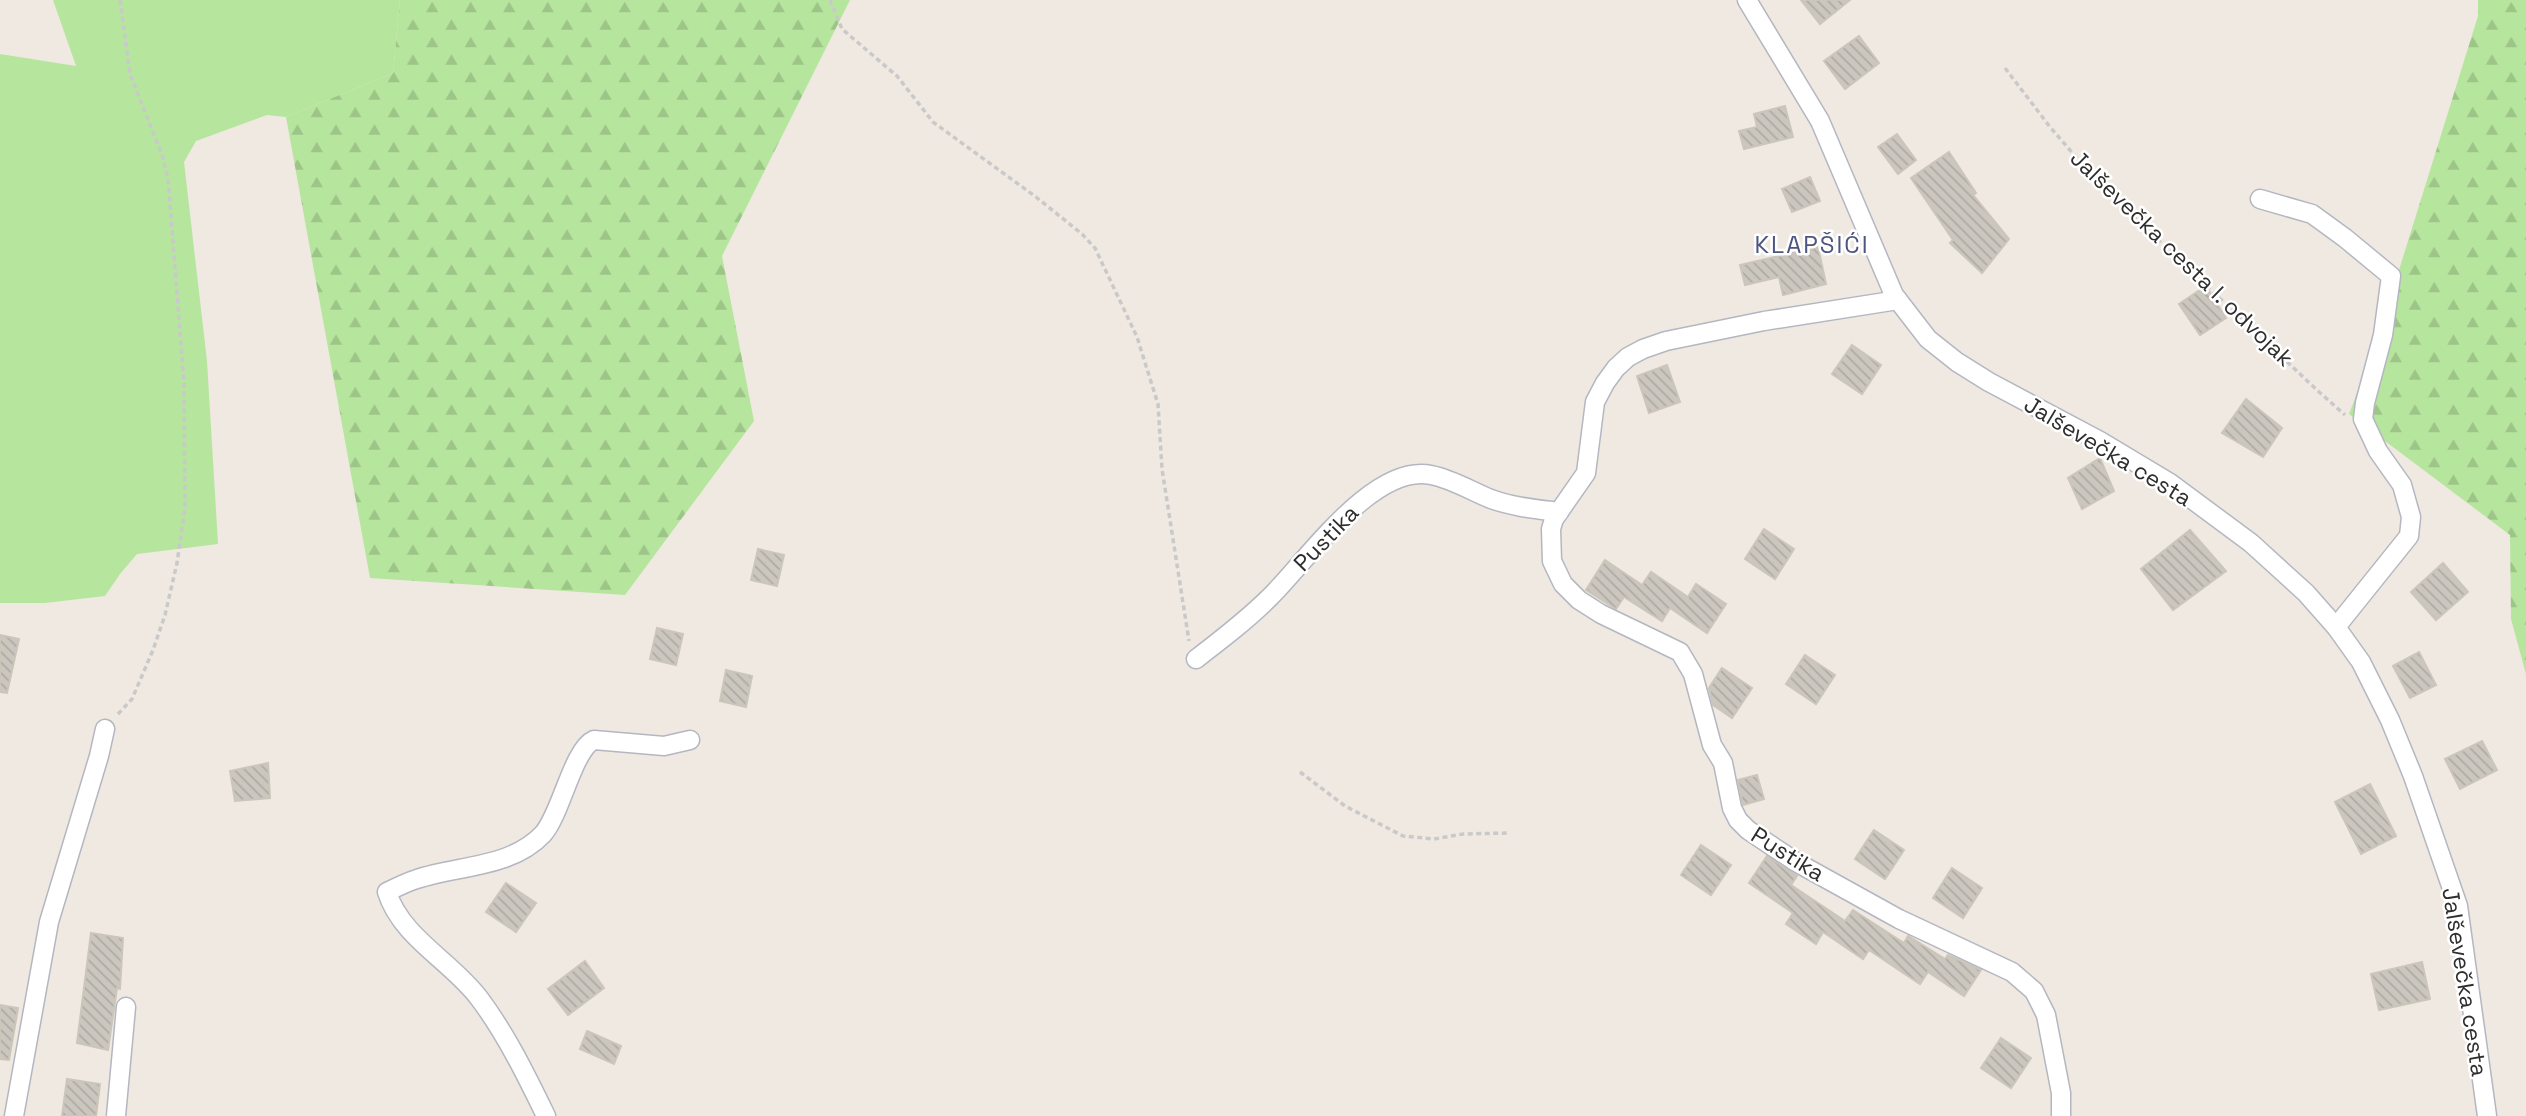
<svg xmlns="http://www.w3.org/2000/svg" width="2526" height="1116" font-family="'Space Grotesk',sans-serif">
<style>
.grass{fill:#b6e59e}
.forest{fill:url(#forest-firs)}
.building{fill:url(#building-back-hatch);stroke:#cbc5ba;stroke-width:2}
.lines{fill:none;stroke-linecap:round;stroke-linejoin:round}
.street-casing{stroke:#b4b7c1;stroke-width:21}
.path{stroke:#c9c9c9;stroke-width:3.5;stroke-dasharray:5 3.5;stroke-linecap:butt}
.street{stroke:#fff;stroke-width:18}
.labels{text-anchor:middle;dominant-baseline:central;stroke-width:5;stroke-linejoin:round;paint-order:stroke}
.street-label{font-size:23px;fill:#2e2e2e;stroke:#fff}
.neighbourhood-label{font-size:24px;letter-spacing:2px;fill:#4d5680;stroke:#fff}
</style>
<defs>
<pattern id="forest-firs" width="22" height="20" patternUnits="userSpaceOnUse" patternTransform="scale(1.75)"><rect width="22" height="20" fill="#b6e59e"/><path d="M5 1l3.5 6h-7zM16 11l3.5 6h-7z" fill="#9dc588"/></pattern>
<pattern id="building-back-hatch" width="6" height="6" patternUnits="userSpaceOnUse" patternTransform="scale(1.75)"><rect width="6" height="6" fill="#cbc7bf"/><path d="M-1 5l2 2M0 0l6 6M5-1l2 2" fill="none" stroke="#afaba4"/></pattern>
</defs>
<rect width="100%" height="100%" fill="#efe9e1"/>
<path class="grass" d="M 53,0 L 400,0 L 393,73 L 286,117 L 267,115 L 196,141 L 184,162 L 207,361 L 218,544 L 137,554 L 120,574 L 105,596 L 45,603 L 0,603 L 0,54 L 76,66 Z"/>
<g class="forest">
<path d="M 400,0 L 850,0 L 722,256 L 754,421 L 625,595 L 370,578 L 286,117 L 393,73 Z"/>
<path d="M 2478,0 L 2526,0 L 2526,674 L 2511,619 L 2510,535 L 2349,414 L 2376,344 L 2478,16 Z"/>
</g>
<g class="building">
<path d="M 1801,0 L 1850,0 L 1820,24 Z"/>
<path d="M 1859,36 L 1879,63 L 1845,89 L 1824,61 Z"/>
<path d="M 1785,106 L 1793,137 L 1744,149 L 1739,131 L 1757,127 L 1754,114 Z"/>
<path d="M 1897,134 L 1916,160 L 1898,174 L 1878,147 Z"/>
<path d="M 1949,152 L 1976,193 L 1973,195 L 2009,239 L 1982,273 L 1950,243 L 1953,240 L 1911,178 Z"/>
<path d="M 1810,177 L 1820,201 L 1792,212 L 1782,189 Z"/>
<path d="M 1818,247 L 1826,284 L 1783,295 L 1779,277 L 1745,285 L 1740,265 Z"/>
<path d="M 2206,286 L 2226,318 L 2200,335 L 2179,304 Z"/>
<path d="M 1852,345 L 1881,365 L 1862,394 L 1832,374 Z"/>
<path d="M 1667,365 L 1680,402 L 1649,413 L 1637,376 Z"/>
<path d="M 2246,399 L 2282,428 L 2263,457 L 2222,433 Z"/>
<path d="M 2100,458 L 2114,491 L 2082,509 L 2068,478 Z"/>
<path d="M 1764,529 L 1794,549 L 1775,579 L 1745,559 Z"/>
<path d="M 2190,530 L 2226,571 L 2173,610 L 2141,569 Z"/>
<path d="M 758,549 L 784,555 L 777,586 L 751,580 Z"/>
<path d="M 1605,560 L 1642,585 L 1651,572 L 1688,597 L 1696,584 L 1726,604 L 1707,633 L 1670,608 L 1662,621 L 1624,597 L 1616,609 L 1586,590 Z"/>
<path d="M 2443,563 L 2468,592 L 2436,620 L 2411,592 Z"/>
<path d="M 657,628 L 683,634 L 676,665 L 650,659 Z"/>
<path d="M 0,635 L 19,639 L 7,693 L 0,692 Z"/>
<path d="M 2419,652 L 2436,685 L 2410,698 L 2393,666 Z"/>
<path d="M 1805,655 L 1835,675 L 1816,704 L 1786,684 Z"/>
<path d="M 1722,668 L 1752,688 L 1732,718 L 1713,705 L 1709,688 Z"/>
<path d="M 726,670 L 752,676 L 746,707 L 720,701 Z"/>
<path d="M 2482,741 L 2497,770 L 2460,789 L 2445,759 Z"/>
<path d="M 268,763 L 270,798 L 235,801 L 230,771 Z"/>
<path d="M 1757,775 L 1764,799 L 1743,805 L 1738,780 Z"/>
<path d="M 2370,784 L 2396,836 L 2361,854 L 2335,802 Z"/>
<path d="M 1874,830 L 1904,850 L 1885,879 L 1855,859 Z"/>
<path d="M 1701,845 L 1731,865 L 1711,895 L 1681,875 Z"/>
<path d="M 1767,856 L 1797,876 L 1791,885 L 1845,921 L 1853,910 L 1904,943 L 1908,936 L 1945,959 L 1948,955 L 1981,970 L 1964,996 L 1928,972 L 1920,984 L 1869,950 L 1863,959 L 1823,932 L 1816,944 L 1786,924 L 1793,913 L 1749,883 Z"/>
<path d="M 1952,868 L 1982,888 L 1963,918 L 1933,898 Z"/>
<path d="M 506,883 L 536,903 L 516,932 L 486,912 Z"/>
<path d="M 91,933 L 123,938 L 120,989 L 117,988 L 108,1050 L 77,1043 Z"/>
<path d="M 585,961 L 604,988 L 568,1015 L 548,989 Z"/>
<path d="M 2422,962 L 2430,999 L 2379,1010 L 2371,974 Z"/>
<path d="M 0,1005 L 18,1008 L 9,1060 L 0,1059 Z"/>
<path d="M 587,1031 L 621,1046 L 614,1064 L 580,1049 Z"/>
<path d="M 2001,1038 L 2031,1058 L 2011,1088 L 1981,1068 Z"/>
<path d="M 67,1079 L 100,1084 L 96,1116 L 62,1116 Z"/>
</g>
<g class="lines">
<defs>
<g id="street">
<path d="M 1747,0 L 1820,121 L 1894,295 L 1928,339 L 1957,362 L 1989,382 L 2100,441 L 2170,483 L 2251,543 L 2306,593 L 2336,627 L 2361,662 L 2390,720 L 2413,776 L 2458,906 L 2487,1116"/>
<path d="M 2260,199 L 2312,214 L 2345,238 L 2391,276 L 2383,335 L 2365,403 L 2363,419 L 2378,451 L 2402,485 L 2411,517 L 2409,536 L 2336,627"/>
<path d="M 1898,300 L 1764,321 L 1666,341 L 1643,349 L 1628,357 L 1616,368 L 1605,383 L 1595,402 L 1586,473 L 1554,519 L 1551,529 L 1552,561 L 1563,584 L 1579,600 L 1601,614 L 1680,652 L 1693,674 L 1712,745 L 1723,763 L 1732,808 L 1738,820 L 1748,830 L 1796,862 L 1899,919 L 2012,972 L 2034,991 L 2046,1015 L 2061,1093 L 2061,1116"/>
<path d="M 1196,659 C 1222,639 1247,620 1270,597 C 1306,562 1373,463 1431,475 C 1452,479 1471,491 1491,499 C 1513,507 1536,509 1559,512"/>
<path d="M 14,1116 L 49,922 L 99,756 L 105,729"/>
<path d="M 116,1116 L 126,1007"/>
<path d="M 546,1116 C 526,1075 506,1034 479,998 C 451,961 401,937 387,892 C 397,887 407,882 417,879 C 459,865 511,868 543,834 C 561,814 573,749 594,740 L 664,746 L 690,740"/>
</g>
</defs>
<use href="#street" class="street-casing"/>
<g class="path">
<path d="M 830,0 L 842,29 L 897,76 L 933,122 L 1036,197 L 1082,234 L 1095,248 L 1137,337 L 1158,404 L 1162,469 L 1189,641"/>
<path d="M 2005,68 L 2050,127 L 2102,187 L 2318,391 L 2345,415"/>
<path d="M 118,714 L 132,699 L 153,650 L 165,615 L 177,563 L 185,508 L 184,383 L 168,179 L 162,155 L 130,74 L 120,0"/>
<path d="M 1300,772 L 1345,806 L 1403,836 L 1434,839 L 1463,834 L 1508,833"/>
</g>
<use href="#street" class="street"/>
</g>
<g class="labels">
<g class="street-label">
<text transform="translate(2182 258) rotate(44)">Jalševečka cesta I. odvojak</text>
<text transform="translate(2108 451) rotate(31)">Jalševečka cesta</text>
<text transform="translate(1326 538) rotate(-46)">Pustika</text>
<text transform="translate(1788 854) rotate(32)">Pustika</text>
<text transform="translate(2465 982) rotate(81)">Jalševečka cesta</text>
</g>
<g class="neighbourhood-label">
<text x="1812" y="244">KLAPŠIĆI</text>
</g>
</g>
</svg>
